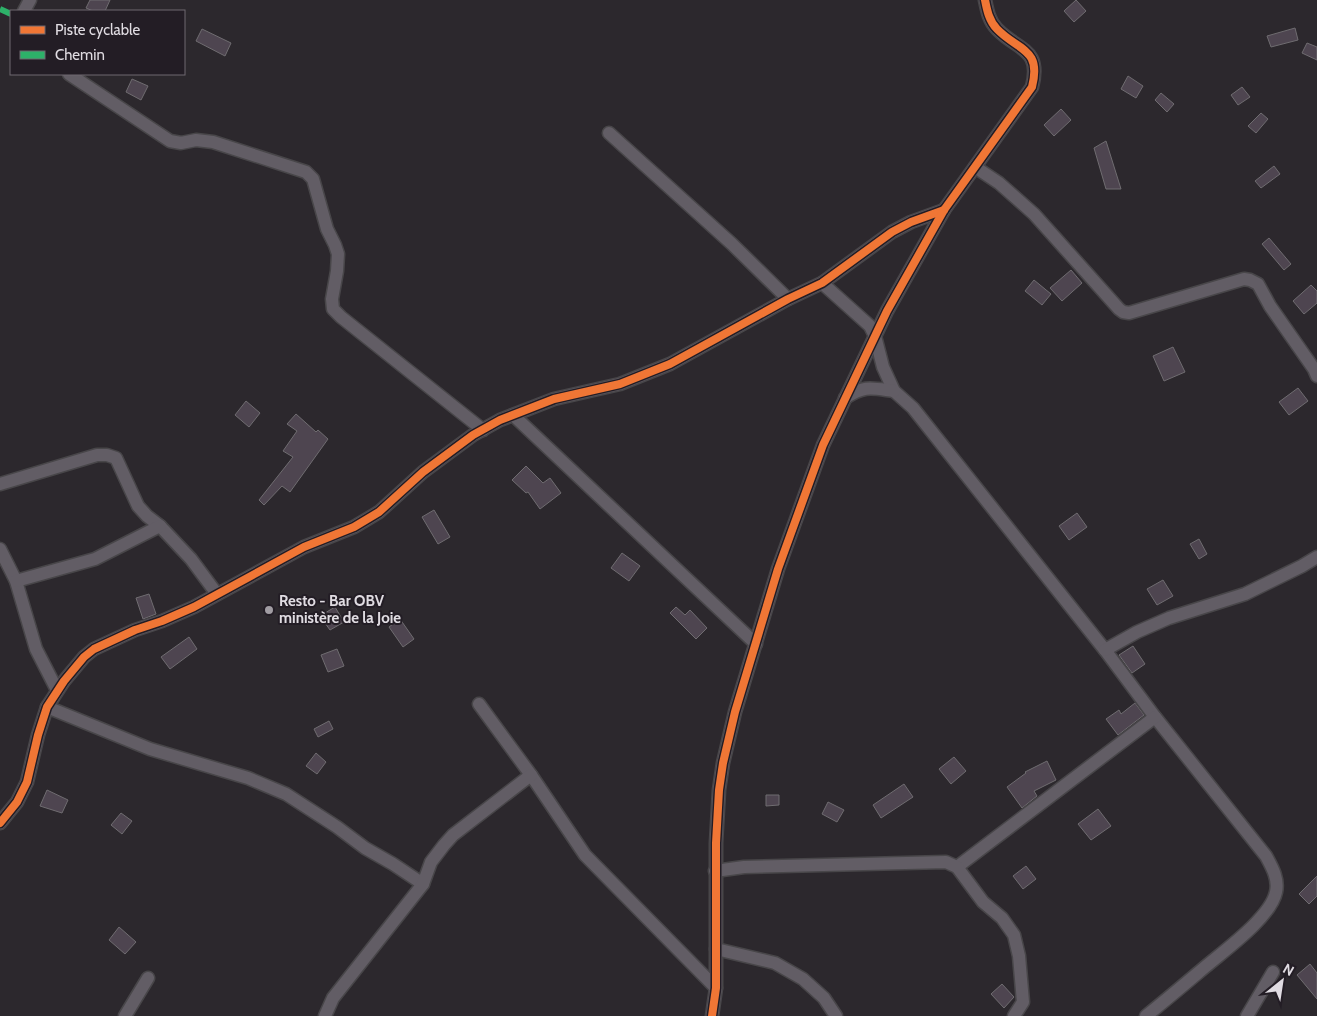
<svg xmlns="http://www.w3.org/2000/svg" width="1317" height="1016" font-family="Cabin,sans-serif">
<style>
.building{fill:#4e4550;stroke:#6f6c70}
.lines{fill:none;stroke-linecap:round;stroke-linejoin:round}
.street-casing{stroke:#484649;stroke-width:15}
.street{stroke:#625d65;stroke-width:12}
.quiet{stroke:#2db169;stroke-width:6;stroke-dasharray:12 6;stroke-linecap:butt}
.cycleway-casing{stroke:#231d25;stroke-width:11}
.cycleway{stroke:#f07635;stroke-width:8}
.poi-dot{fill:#a19da3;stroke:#231d25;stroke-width:2}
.labels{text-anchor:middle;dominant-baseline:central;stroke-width:4;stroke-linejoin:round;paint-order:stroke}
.poi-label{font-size:15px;font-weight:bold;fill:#e0dce2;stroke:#231d25;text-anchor:start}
</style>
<rect width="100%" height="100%" fill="#2c282d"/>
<g class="building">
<path d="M 90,0 L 110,0 L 105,11 L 93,11 L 86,8 Z"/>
<path d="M 1076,0 L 1086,11 L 1074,22 L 1064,11 Z"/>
<path d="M 1295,28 L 1298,40 L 1271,47 L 1267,36 Z"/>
<path d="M 202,29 L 231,43 L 225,56 L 196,41 Z"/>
<path d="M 1307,43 L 1317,47 L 1317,60 L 1302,53 Z"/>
<path d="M 1128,76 L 1143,86 L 1136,98 L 1121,89 Z"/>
<path d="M 132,79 L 148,86 L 141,100 L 126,92 Z"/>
<path d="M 1242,87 L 1250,97 L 1238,105 L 1231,95 Z"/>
<path d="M 1161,93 L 1174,104 L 1167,112 L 1155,100 Z"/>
<path d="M 1061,109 L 1071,120 L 1054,136 L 1044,125 Z"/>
<path d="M 1261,113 L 1268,119 L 1256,133 L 1248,126 Z"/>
<path d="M 1106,141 L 1121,189 L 1106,189 L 1094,148 Z"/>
<path d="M 1274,166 L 1280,174 L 1261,188 L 1255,181 Z"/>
<path d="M 1269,238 L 1291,264 L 1284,270 L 1262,244 Z"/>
<path d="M 1071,270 L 1082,283 L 1062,301 L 1050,288 Z"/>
<path d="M 1034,280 L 1051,294 L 1042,305 L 1025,291 Z"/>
<path d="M 1311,285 L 1317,291 L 1317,303 L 1304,314 L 1293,301 Z"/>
<path d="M 1173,347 L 1185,372 L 1164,381 L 1153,356 Z"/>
<path d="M 1298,388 L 1308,401 L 1289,415 L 1279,402 Z"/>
<path d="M 246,401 L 260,413 L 249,427 L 235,415 Z"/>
<path d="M 296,414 L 316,432 L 318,430 L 328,439 L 290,492 L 282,486 L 264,505 L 259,500 L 293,457 L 283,451 L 297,431 L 287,424 Z"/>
<path d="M 526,466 L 543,483 L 550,478 L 561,493 L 540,509 L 528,492 L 526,493 L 512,480 Z"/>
<path d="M 434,510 L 450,537 L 438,544 L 422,517 Z"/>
<path d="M 1077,513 L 1087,527 L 1069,540 L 1059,526 Z"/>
<path d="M 1199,539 L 1207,554 L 1199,559 L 1190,544 Z"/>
<path d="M 622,553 L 640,566 L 629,581 L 611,568 Z"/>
<path d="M 1163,580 L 1173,596 L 1157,605 L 1147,589 Z"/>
<path d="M 149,594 L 156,614 L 143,619 L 136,598 Z"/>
<path d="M 335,607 L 344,622 L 330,630 L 320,616 Z"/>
<path d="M 676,607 L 685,615 L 690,610 L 707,628 L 696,639 L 670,613 Z"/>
<path d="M 400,619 L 414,639 L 403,647 L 389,627 Z"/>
<path d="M 189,637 L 197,649 L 170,669 L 161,657 Z"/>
<path d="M 1133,646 L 1145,664 L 1132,673 L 1119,655 Z"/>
<path d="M 337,649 L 344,666 L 328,672 L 321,655 Z"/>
<path d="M 1135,703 L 1144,715 L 1118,735 L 1106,719 L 1119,710 L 1121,714 Z"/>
<path d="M 329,721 L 333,729 L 318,737 L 314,729 Z"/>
<path d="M 316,753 L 326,762 L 317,774 L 306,766 Z"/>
<path d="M 954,757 L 966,771 L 951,784 L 939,769 Z"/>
<path d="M 1047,761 L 1056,780 L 1034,791 L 1037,796 L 1022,808 L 1007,787 L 1026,773 L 1025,772 Z"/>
<path d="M 904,784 L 913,797 L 881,818 L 873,805 Z"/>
<path d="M 47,790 L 68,800 L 62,813 L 40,806 Z"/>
<path d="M 766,795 L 779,795 L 779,805 L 766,806 Z"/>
<path d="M 828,802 L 844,810 L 837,822 L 822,814 Z"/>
<path d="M 1098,809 L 1111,826 L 1091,840 L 1078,824 Z"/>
<path d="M 121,813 L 132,821 L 122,834 L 111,825 Z"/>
<path d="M 1026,866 L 1036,879 L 1023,889 L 1013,876 Z"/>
<path d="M 1317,876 L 1317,896 L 1309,904 L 1299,894 Z"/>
<path d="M 119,927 L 136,942 L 125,954 L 109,940 Z"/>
<path d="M 1310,964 L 1317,973 L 1317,999 L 1297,975 Z"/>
<path d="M 1002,984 L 1014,997 L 1004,1008 L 991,994 Z"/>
</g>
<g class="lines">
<defs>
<g id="street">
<path d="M 24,11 L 30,0"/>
<path d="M 69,74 L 170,141 L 181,143 L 196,140 L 213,142 L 306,172 L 313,179 L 327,229 L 335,245 L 338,254 L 337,271 L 332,299 L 333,309 L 341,317 L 483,430"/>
<path d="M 609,133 L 732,244 L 788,299"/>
<path d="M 975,167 L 999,183 L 1034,214 L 1119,309 L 1123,312 L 1129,313 L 1244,279 L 1250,280 L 1258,284 L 1270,306 L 1314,369 L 1317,376"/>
<path d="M 822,283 L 870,326 L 875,336 L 883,367 L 894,391 L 913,408 L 1105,650 L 1155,717 L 1266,856 C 1272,867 1279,879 1276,892 C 1271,917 1225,950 1205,967 C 1186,983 1166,1000 1146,1016"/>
<path d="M 845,398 C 865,385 871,388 894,391"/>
<path d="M 513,415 L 756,644"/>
<path d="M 0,484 L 97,455 L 107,455 L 116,458 L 138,506 L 147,516 L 160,526 L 191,559 L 217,594"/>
<path d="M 0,549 L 16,581 L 36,649 L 57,690"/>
<path d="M 16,581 L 95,559 L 160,526"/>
<path d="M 1105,650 L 1137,632 L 1169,618 L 1245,594 L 1302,566 L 1317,557"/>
<path d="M 479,704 L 531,775 L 585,855 L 716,988"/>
<path d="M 47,707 L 150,749 L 248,778 L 286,794 L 337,827 L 365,848 L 393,864 L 423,884"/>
<path d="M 0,823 L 17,802 L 27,782 L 38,735 L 47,707 L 64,681 L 84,657 L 94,649 L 135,630 L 162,621 L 194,607 L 304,547 L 354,527 L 379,512 L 423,472 L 473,435 L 500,420 L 554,399 L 620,384 L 670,364 L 788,299 L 822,283 L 892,232 L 911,222 L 944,210"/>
<path d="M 957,867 L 1155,717"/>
<path d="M 715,871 L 744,867 L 946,862 L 957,867 L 983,902 L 1002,918 L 1014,935 L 1019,956 L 1023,1002 L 1014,1016"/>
<path d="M 716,949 L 775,963 L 803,979 L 824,998 L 836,1016"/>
<path d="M 125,1016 L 148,978"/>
<path d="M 325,1016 L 333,998 L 423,884 L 431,862 L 444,845 L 453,835 L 531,775"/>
<path d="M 712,1016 L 716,988 L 716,843 L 719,790 L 723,763 L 735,712 L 778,569 L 823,445 L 887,311 L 944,210 L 1032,87 C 1042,48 1018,51 997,29 C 989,21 987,10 985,0"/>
<path d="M 1247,1016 L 1273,972"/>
</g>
</defs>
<use href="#street" class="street-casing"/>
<use href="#street" class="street"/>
<path class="quiet" d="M 0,9 L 11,14"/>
<defs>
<g id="cycleway">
<path d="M 0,823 L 17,802 L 27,782 L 38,735 L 47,707 L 64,681 L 84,657 L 94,649 L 135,630 L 162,621 L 194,607 L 304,547 L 354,527 L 379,512 L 423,472 L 473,435 L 500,420 L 554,399 L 620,384 L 670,364 L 788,299 L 822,283 L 892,232 L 911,222 L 944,210"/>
<path d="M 712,1016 L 716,988 L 716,843 L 719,790 L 723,763 L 735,712 L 778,569 L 823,445 L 887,311 L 944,210 L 1032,87 C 1042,48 1018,51 997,29 C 989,21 987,10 985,0"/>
</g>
</defs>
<use href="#cycleway" class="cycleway-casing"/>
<use href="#cycleway" class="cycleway"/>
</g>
<circle class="poi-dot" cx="269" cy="610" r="5"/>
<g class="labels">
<g class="poi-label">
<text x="279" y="601">Resto - Bar OBV<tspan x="279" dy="17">ministère de la Joie</tspan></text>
</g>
</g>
<rect x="10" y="10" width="175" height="65" fill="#231d25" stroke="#6f6971"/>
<rect x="20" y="26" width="25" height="8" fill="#f07635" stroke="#6f6971"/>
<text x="55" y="35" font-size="15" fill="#e0dce2">Piste cyclable</text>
<rect x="20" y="51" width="25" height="8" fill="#2db169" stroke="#6f6971"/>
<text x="55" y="60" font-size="15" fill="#e0dce2">Chemin</text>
<g transform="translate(1282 981) rotate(30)" stroke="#231d25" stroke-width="4" paint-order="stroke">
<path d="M0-4L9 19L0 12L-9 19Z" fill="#e0dce2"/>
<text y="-8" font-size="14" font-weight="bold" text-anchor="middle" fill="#e0dce2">N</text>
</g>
</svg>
